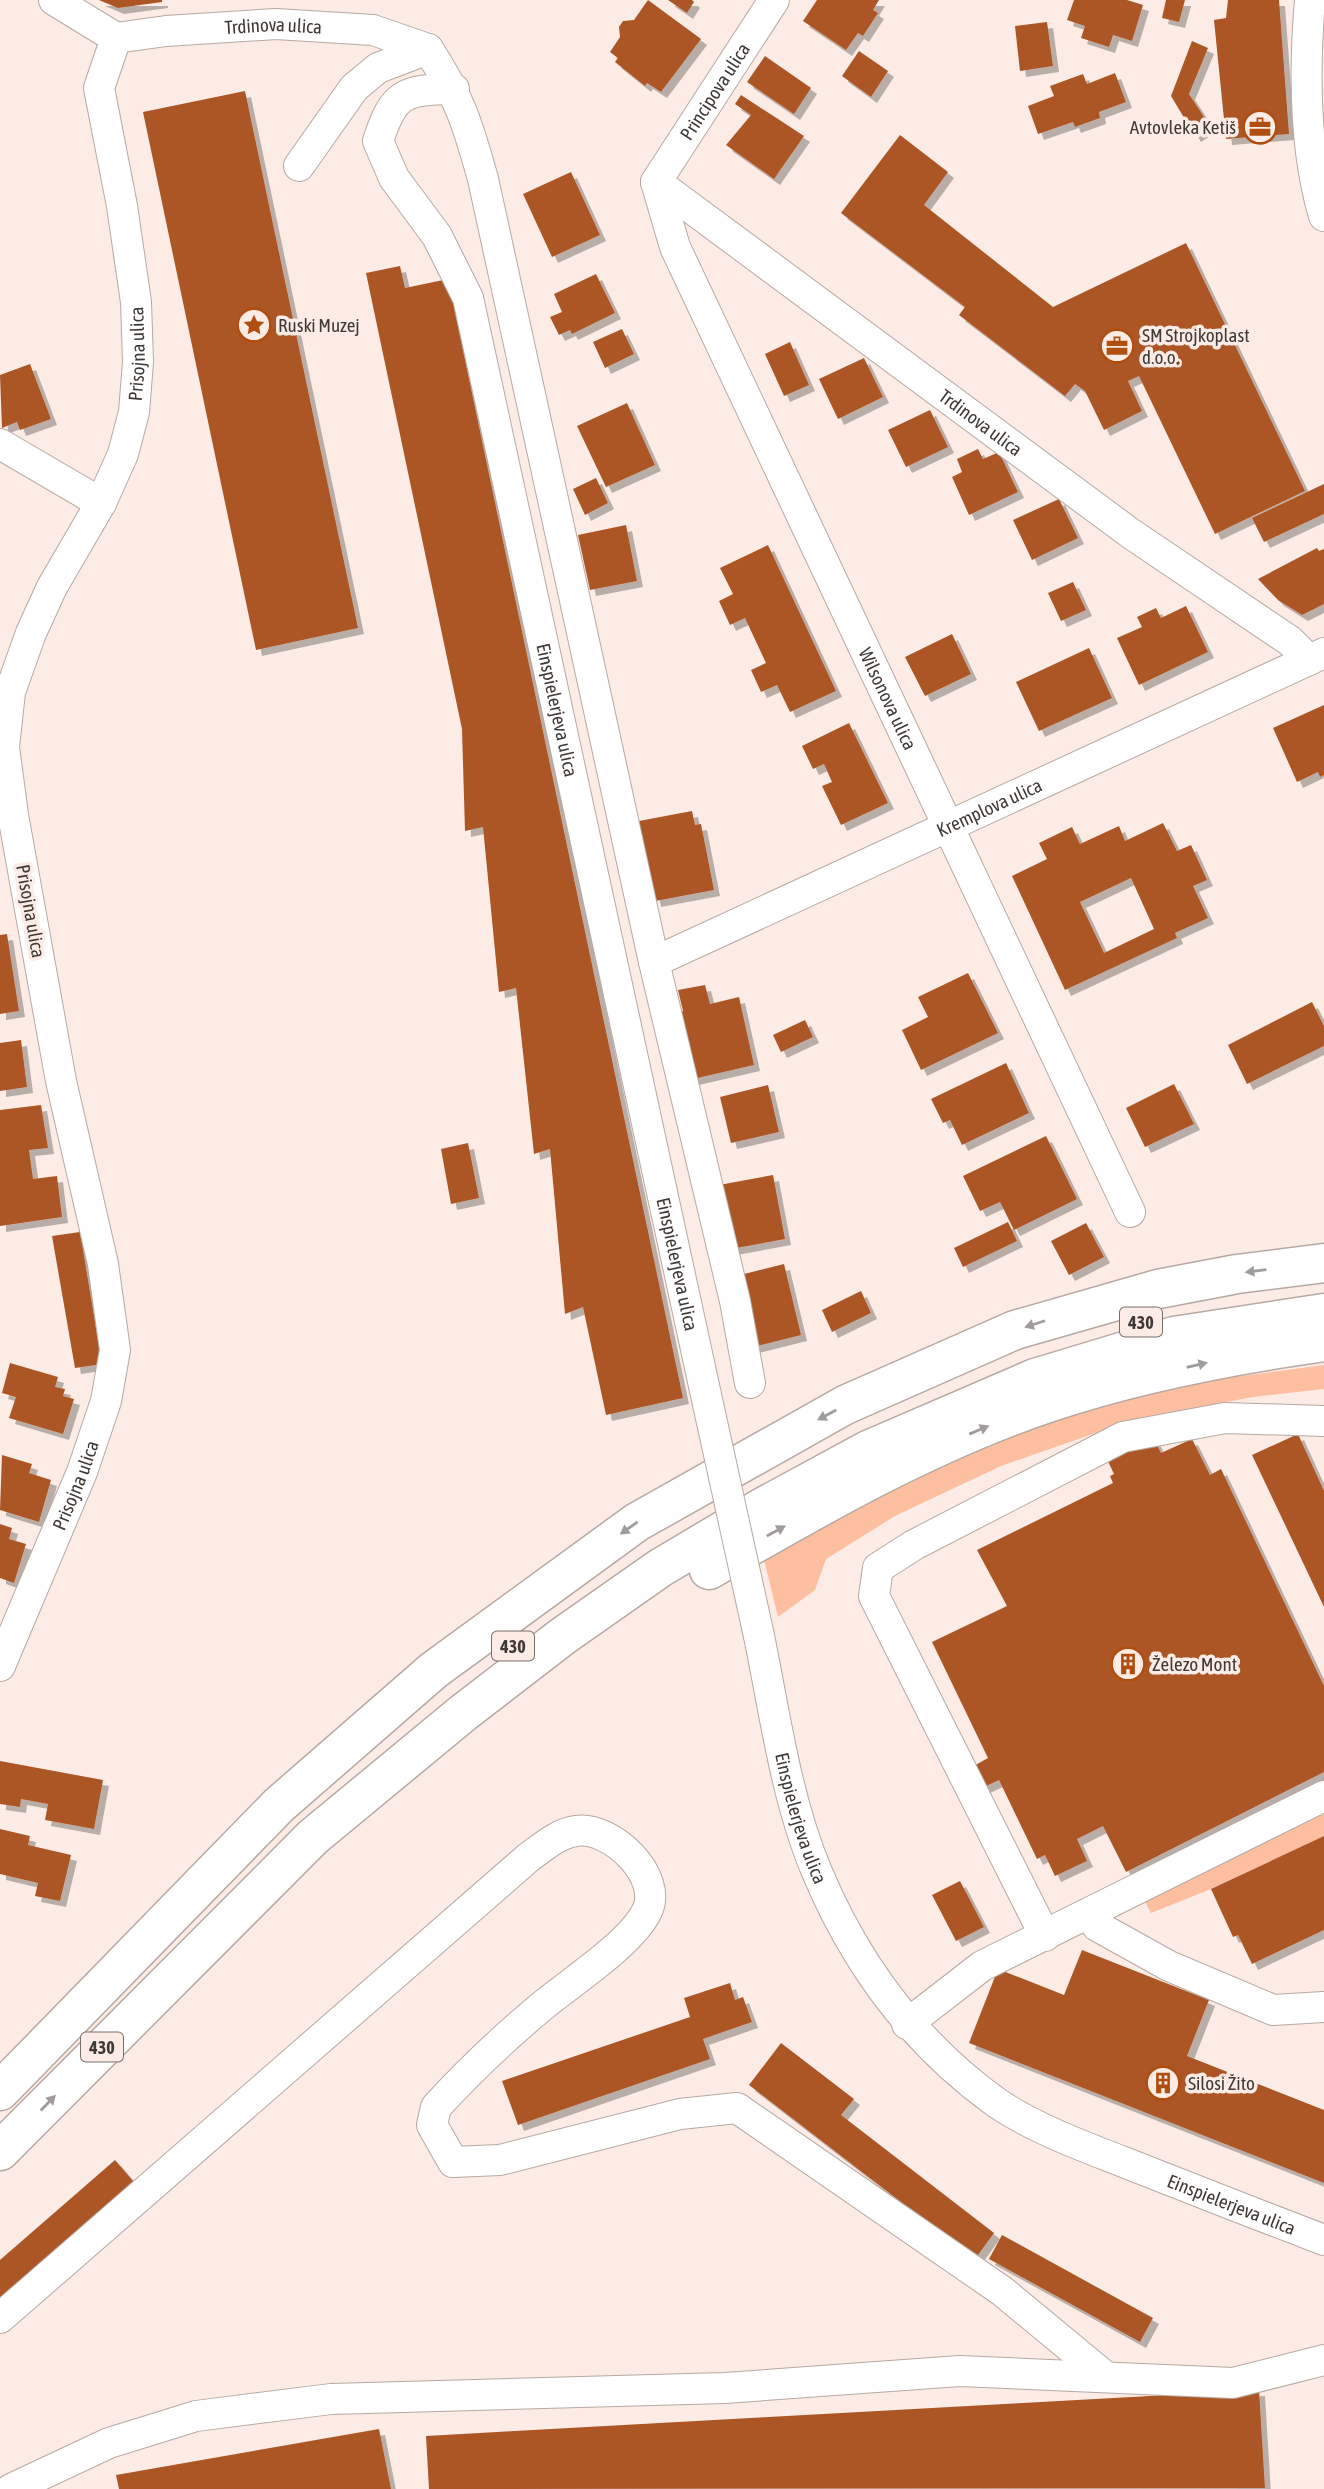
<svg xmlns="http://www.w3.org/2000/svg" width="1324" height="2489" font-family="'Asap Condensed',sans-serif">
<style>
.green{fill:#febea0}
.building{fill:#ac5627;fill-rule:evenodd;filter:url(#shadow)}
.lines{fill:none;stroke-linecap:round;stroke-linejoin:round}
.minor-casing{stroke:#b7a9a2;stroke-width:32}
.highway-casing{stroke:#b7a9a2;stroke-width:41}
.minor{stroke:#fff;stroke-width:30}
.highway{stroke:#fff;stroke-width:38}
.minor-bridge-casing{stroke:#b7a9a2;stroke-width:32;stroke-linecap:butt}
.minor-bridge{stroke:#fff;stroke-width:30}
.oneway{fill:#a09c9b}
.labels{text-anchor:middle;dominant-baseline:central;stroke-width:7;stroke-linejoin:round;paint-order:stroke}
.shield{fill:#fcece5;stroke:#786f6b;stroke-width:2}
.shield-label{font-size:18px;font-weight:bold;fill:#403a37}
.street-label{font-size:19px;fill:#403a37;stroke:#fcece5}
.poi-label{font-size:19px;fill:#403a37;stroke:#fcece5;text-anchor:start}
</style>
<defs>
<filter id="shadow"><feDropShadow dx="6" dy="6" stdDeviation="0" flood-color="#0004"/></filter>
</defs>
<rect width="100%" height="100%" fill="#fcece5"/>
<g class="green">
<path d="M 1324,1365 L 1324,1389 L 1253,1397 L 1136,1419 L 1001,1466 L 895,1516 L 826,1559 L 815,1590 L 778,1617 L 763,1555 L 953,1452 L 1059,1416 L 1177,1385 Z"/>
<path d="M 1324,1812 L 1324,1836 L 1211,1889 L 1151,1913 L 1143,1898 Z"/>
</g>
<g class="building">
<path d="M 99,0 L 162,0 L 162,2 L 118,8 Z"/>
<path d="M 648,0 L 701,39 L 661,92 L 647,83 L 645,86 L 615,62 L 618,58 L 610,52 L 620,37 L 619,27 L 623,21 L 634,20 Z"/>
<path d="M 668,0 L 692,0 L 694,2 L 687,13 Z"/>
<path d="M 817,0 L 879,0 L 873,10 L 878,13 L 863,36 L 858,33 L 846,50 L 803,21 Z"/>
<path d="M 1074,0 L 1127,0 L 1143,5 L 1132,41 L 1113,35 L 1109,47 L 1081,38 L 1085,26 L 1067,20 Z"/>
<path d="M 1166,0 L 1185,0 L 1179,22 L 1162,18 Z"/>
<path d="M 1228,0 L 1279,0 L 1289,134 L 1226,139 L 1214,20 L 1226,18 Z"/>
<path d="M 1047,22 L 1053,66 L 1020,71 L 1015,26 Z"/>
<path d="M 1192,41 L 1208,48 L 1189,94 L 1210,126 L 1195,136 L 1171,96 Z"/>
<path d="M 859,51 L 888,71 L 871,97 L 842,76 Z"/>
<path d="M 765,56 L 811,88 L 794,114 L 747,82 Z"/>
<path d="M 1115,73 L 1126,102 L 1099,112 L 1100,118 L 1075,127 L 1073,122 L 1038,134 L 1028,106 L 1054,96 L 1050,86 L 1083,74 L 1087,84 Z"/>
<path d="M 245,91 L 358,628 L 256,650 L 143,112 Z"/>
<path d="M 741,95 L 804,136 L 774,179 L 726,145 L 751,115 L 735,104 Z"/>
<path d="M 900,135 L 948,172 L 924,205 L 1053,307 L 1186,243 L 1305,491 L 1215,534 L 1139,376 L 1128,381 L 1142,411 L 1104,430 L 1085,391 L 1075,384 L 1065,396 L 959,315 L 965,307 L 841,213 Z"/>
<path d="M 571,172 L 600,235 L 552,257 L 523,194 Z"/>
<path d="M 400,266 L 405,288 L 448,279 L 683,1398 L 606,1415 L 583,1307 L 565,1314 L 550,1149 L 534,1154 L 516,988 L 499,992 L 483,827 L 465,831 L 462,729 L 366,273 Z"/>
<path d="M 596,274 L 615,313 L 572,334 L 570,330 L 559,335 L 550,317 L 562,312 L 554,294 Z"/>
<path d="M 622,329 L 634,354 L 605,368 L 593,342 Z"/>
<path d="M 790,342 L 809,385 L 784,396 L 765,354 Z"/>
<path d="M 864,358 L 883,397 L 838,419 L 819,379 Z"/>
<path d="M 30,364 L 51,419 L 20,430 L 17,422 L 2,428 L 0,375 Z"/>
<path d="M 627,403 L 655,465 L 606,487 L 577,426 Z"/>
<path d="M 930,410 L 948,447 L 906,467 L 888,430 Z"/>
<path d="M 978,449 L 983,459 L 999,452 L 1018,492 L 969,515 L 952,477 L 962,472 L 957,459 Z"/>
<path d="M 596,478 L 608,503 L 585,515 L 573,489 Z"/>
<path d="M 1324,484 L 1324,514 L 1264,542 L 1252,518 Z"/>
<path d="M 1059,499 L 1078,538 L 1032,560 L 1013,520 Z"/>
<path d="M 626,525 L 637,581 L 590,590 L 578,535 Z"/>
<path d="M 768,545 L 836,691 L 790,712 L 777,685 L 761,692 L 751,670 L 766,663 L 745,618 L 730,625 L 719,601 L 733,594 L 720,568 Z"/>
<path d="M 1317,548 L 1319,551 L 1324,549 L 1324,604 L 1302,615 L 1278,600 L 1258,579 Z"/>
<path d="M 1073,582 L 1086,610 L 1061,621 L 1048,593 Z"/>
<path d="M 1186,606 L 1208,652 L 1139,685 L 1117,638 L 1142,627 L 1137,617 L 1156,608 L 1161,618 Z"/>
<path d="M 952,634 L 971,674 L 925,696 L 905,657 Z"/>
<path d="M 1089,648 L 1112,698 L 1039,731 L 1016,682 Z"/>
<path d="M 1324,705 L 1324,775 L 1320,777 L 1318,772 L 1297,782 L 1273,728 Z"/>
<path d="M 849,723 L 888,803 L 841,825 L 822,786 L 832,782 L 824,764 L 813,769 L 802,746 Z"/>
<path d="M 692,811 L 695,825 L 701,824 L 714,890 L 655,901 L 639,821 Z"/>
<path d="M 1163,823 L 1177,851 L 1191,845 L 1207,880 L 1193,886 L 1208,918 L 1175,933 L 1177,938 L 1065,990 L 1012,876 L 1047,859 L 1039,843 L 1072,827 L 1080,844 L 1119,826 L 1125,841 ZM 1131,878 L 1154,929 L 1104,953 L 1080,902 Z"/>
<path d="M 7,934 L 19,1011 L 0,1014 L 0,935 Z"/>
<path d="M 968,973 L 998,1033 L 921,1070 L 902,1030 L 928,1017 L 918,997 Z"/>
<path d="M 705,985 L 710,1004 L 739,997 L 754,1065 L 693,1079 L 678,1012 L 683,1011 L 678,990 Z"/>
<path d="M 1312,1002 L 1324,1026 L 1324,1046 L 1247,1084 L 1228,1045 Z"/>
<path d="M 805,1020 L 813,1037 L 781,1052 L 773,1035 Z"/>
<path d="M 21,1040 L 27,1087 L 0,1091 L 0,1043 Z"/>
<path d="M 1006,1063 L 1029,1113 L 962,1145 L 950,1120 L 943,1123 L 931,1099 Z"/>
<path d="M 1174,1084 L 1194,1124 L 1145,1147 L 1126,1108 Z"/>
<path d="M 768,1085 L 779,1132 L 731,1143 L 720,1097 Z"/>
<path d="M 41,1105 L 48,1148 L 29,1150 L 33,1179 L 57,1176 L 62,1217 L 0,1226 L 0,1110 Z"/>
<path d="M 1046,1136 L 1077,1199 L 1014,1230 L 1000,1202 L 980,1211 L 963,1176 Z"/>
<path d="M 468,1143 L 479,1198 L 451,1204 L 441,1149 Z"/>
<path d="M 773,1175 L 785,1239 L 731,1249 L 719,1185 Z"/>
<path d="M 1008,1222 L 1017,1241 L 963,1267 L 954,1248 Z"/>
<path d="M 1086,1223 L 1104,1257 L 1069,1275 L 1051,1241 Z"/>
<path d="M 80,1232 L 102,1364 L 75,1368 L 52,1236 Z"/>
<path d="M 784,1264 L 801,1335 L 753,1347 L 736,1276 Z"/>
<path d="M 861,1291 L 871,1313 L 832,1332 L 822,1310 Z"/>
<path d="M 10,1363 L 58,1377 L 55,1387 L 65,1389 L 63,1396 L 74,1399 L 63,1434 L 9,1418 L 16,1397 L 2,1393 Z"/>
<path d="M 1298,1434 L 1324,1491 L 1324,1607 L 1252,1455 Z"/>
<path d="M 1152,1435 L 1161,1453 L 1192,1439 L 1210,1475 L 1221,1469 L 1324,1686 L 1324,1772 L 1126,1872 L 1103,1826 L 1077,1839 L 1087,1861 L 1055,1876 L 1045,1855 L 1037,1859 L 999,1780 L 982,1788 L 972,1767 L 988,1758 L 932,1642 L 1007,1606 L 977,1550 L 1113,1483 L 1110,1476 L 1114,1474 L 1106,1457 Z"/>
<path d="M 2,1455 L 32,1464 L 29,1473 L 51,1480 L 39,1522 L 0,1510 Z"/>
<path d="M 0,1524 L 12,1528 L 9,1539 L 26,1544 L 14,1583 L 0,1578 Z"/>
<path d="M 0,1761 L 103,1780 L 94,1829 L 45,1820 L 48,1804 L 21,1799 L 20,1807 L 0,1804 Z"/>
<path d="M 0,1829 L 30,1836 L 28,1845 L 71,1855 L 60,1901 L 35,1896 L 38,1883 L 0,1874 Z"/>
<path d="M 1324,1836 L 1324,1930 L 1252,1964 L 1238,1935 L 1233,1937 L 1211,1889 Z"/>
<path d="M 960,1881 L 984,1927 L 956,1941 L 932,1895 Z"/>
<path d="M 1082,1950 L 1209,2000 L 1187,2056 L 1324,2110 L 1324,2183 L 969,2043 L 998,1969 L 1064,1995 Z"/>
<path d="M 730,1983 L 735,2000 L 743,1997 L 752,2022 L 703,2039 L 710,2059 L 518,2125 L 502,2081 L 690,2017 L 684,1998 Z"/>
<path d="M 781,2043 L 854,2099 L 841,2115 L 994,2233 L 975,2259 L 749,2085 Z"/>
<path d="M 115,2160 L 139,2188 L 0,2309 L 0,2260 Z"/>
<path d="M 1002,2235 L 1153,2318 L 1140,2342 L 989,2259 Z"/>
<path d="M 1259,2390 L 1265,2488 L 429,2489 L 426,2436 Z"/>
<path d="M 379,2429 L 391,2489 L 119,2489 L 116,2475 Z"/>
</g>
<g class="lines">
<defs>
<g id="minor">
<path d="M 54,0 L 116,38"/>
<path d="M 1310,0 C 1304,70 1304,148 1324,216"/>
<path id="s1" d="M 116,38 L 166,31 L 276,24 L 373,30 L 428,49"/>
<path d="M 428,49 C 459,96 468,125 483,179 L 654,962 L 735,1301 L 750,1383"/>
<path id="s2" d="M 454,89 C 404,90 394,92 378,141 L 394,178 L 437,236 L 468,298 L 706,1395"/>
<path d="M 299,166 L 354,88 L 378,68 L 428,49"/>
<path id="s3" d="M 656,182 L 675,247 L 1130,1212"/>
<path id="s4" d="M 656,182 L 1130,533 L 1290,641 L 1309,660"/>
<path id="s5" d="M 656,182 L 774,0"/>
<path d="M 0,444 L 101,503"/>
<path id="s6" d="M 654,962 L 1324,653"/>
<path id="s7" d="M 759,1636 C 775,1714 786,1799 817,1872 C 856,1965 915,2044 997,2103 C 1034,2128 1080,2145 1121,2161 C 1189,2188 1256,2214 1324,2240"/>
<path id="s8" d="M 0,1666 L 82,1472 L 106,1401 L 115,1350 L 103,1264 L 61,1081 L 13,815 L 4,747 L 10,692 L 31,633 L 52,587 L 101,503 L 123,454 L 134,412 L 138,362 L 136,302 L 122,206 L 99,88 L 116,38"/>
<path d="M 1090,1914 L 1097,1926 L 1169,1966 L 1273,2010 L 1324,2007"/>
<path d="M 1045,1936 L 874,1596 L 878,1568 L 914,1545 L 1123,1437 L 1225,1418 L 1324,1421"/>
<path d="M 907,2024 L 982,1966 L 1324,1796"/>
<path d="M 0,2318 L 529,1857 C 543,1847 559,1833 576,1831 C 610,1825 664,1876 647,1911 C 631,1944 571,1982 541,2007 C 504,2038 468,2072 436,2107 L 432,2125 L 453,2162 L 500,2160 L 680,2114 L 737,2108 L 1002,2291 L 1106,2377"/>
<path d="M 11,2489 L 109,2443 L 196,2416 L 331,2399 L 725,2388 L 960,2371 L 1233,2383 L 1324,2360"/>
</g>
<g id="highway">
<path d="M 709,1570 C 818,1507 929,1443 1048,1403 C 1137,1373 1232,1355 1324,1342"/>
<path d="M 0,2091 L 279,1805 L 434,1670 L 637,1522 L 845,1405 L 1015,1330 L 1158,1289 L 1237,1274 L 1324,1263"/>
<path d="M 0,2151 L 313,1837 L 463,1713 L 563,1636 L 660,1568 L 761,1508 L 868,1450 L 1035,1378 L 1174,1336 L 1324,1313"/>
</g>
</defs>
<use href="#minor" class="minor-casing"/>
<use href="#highway" class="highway-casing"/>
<use href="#minor" class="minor"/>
<use href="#highway" class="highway"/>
<defs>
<path id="minor-bridge" d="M 706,1395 L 759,1636"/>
</defs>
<use href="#minor-bridge" class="minor-bridge-casing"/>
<use href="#minor-bridge" class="minor-bridge"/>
</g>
<defs><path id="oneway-solid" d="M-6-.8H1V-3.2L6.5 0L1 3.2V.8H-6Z" transform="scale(1.75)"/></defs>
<g class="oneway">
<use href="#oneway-solid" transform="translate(1256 1271) rotate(173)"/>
<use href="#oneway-solid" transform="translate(1035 1324) rotate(162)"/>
<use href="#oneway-solid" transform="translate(1197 1365) rotate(-13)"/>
<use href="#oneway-solid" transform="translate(827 1415) rotate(152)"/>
<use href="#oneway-solid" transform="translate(979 1430) rotate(-23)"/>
<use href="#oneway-solid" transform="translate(629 1528) rotate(145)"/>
<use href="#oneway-solid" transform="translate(776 1531) rotate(-29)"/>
<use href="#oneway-solid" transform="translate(48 2103) rotate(-46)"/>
</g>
<defs>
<symbol id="office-ring" viewBox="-11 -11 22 22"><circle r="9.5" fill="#fcece5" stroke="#b04e10" stroke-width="1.5"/><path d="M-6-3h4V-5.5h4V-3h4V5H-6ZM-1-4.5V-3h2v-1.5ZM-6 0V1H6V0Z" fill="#b04e10"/></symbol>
<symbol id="sight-ring" viewBox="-11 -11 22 22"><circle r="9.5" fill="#fcece5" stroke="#b04e10" stroke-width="1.5"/><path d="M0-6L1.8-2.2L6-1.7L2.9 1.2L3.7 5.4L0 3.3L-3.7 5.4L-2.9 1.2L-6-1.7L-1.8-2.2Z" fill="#b04e10"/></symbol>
<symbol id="building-ring" viewBox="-11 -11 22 22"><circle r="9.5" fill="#fcece5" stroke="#b04e10" stroke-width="1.5"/><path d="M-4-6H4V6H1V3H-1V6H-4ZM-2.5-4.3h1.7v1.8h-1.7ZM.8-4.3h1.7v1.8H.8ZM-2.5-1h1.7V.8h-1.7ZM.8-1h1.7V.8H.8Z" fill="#b04e10"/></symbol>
</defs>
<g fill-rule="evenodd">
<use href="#office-ring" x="1241" y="108" width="38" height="38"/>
<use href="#sight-ring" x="235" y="306" width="38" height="38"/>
<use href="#office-ring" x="1098" y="327" width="38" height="38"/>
<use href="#building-ring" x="1109" y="1645" width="38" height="38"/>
<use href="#building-ring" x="1144" y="2064" width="38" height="38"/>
</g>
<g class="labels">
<g class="shield">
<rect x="1120" y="1307.5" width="42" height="29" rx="5"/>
<rect x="492" y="1631.5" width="42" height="29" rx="5"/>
<rect x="81" y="2032.5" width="42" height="29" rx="5"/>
</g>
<g class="shield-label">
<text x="1141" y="1322">430</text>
<text x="513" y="1646">430</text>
<text x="102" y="2047">430</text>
</g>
<g class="street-label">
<text stroke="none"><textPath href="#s1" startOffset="158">Trdinova ulica</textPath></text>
<text stroke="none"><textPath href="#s5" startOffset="108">Principova ulica</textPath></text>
<text stroke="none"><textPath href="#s8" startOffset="1372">Prisojna ulica</textPath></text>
<text stroke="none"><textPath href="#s4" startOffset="404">Trdinova ulica</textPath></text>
<text stroke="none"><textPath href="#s3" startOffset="567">Wilsonova ulica</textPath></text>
<text stroke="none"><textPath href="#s2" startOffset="707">Einspielerjeva ulica</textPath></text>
<text stroke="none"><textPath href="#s6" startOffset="369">Kremplova ulica</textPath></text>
<text transform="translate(31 911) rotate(80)">Prisojna ulica</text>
<text stroke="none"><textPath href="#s2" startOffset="1274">Einspielerjeva ulica</textPath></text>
<text stroke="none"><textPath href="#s8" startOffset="196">Prisojna ulica</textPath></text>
<text stroke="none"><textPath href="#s7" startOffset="187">Einspielerjeva ulica</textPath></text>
<text stroke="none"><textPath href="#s7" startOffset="796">Einspielerjeva ulica</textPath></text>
</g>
<g class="poi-label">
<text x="1236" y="127" text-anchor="end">Avtovleka Ketiš</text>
<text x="278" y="325">Ruski Muzej</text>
<text x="1142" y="335">SM Strojkoplast<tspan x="1142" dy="22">d.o.o.</tspan></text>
<text x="1152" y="1664">Železo Mont</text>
<text x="1188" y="2083">Silosi Žito</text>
</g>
</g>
</svg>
